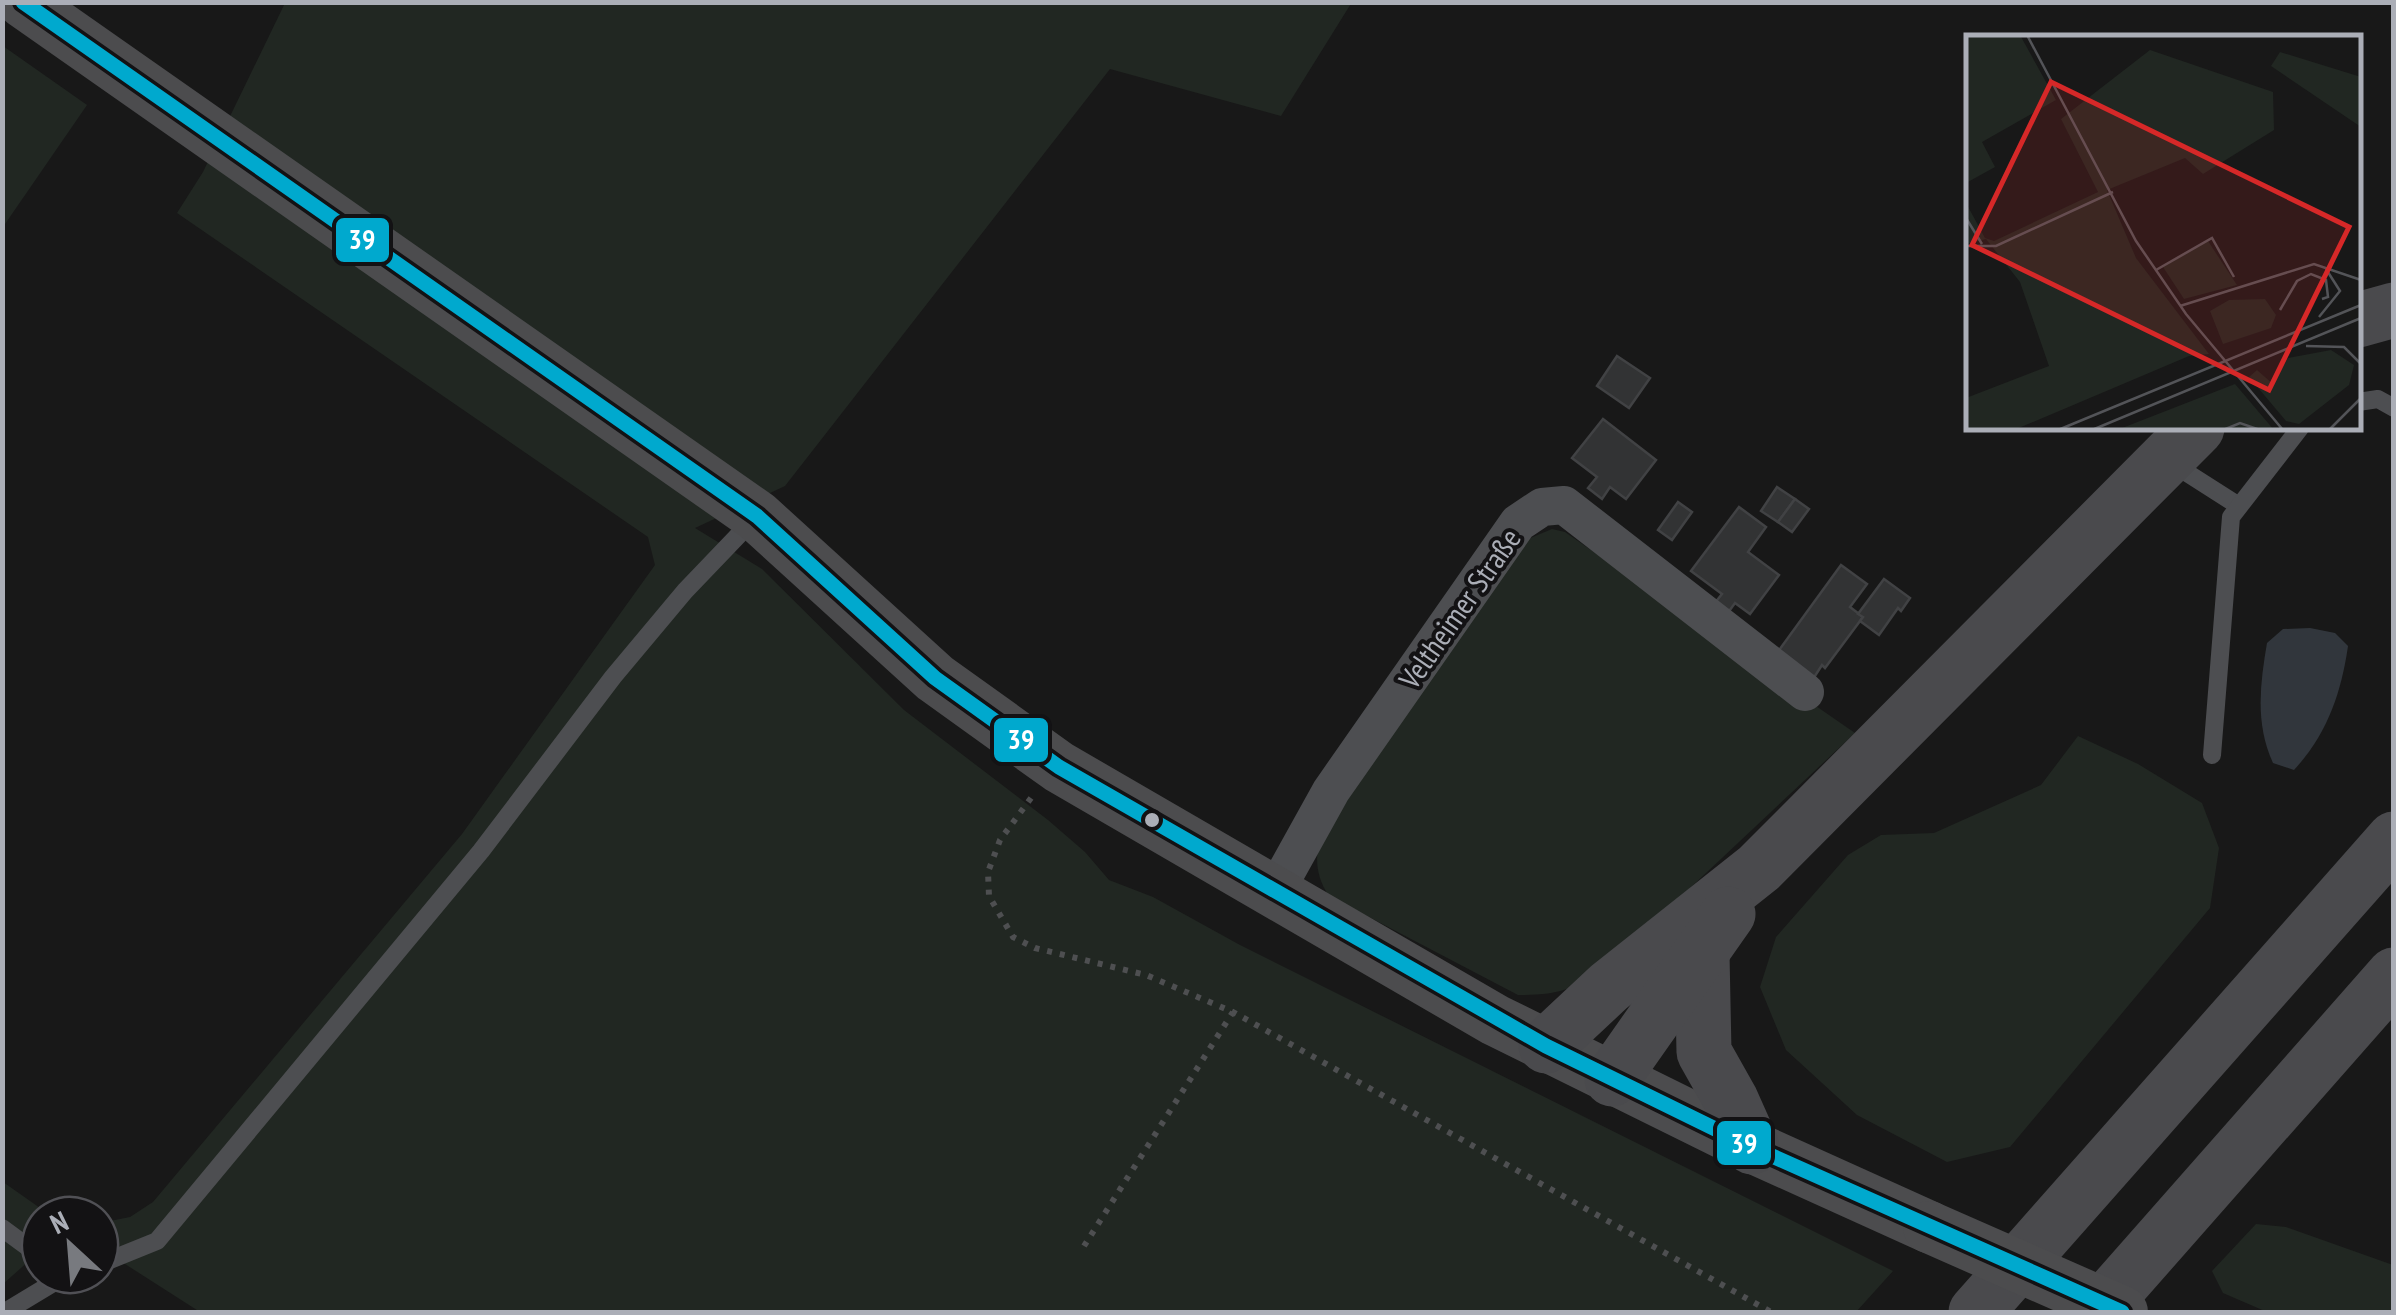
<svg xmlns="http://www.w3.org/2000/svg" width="2396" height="1315" font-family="'PT Sans Narrow',sans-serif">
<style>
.green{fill:#212722}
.water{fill:#31363c}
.building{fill:#323334;stroke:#414244;stroke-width:2.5}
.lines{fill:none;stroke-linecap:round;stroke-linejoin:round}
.path{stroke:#4e4f51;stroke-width:6;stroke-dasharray:5 8;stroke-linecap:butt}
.service{stroke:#4d4e51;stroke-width:18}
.minor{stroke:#4d4e51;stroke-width:38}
.secondary{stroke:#4c4c4e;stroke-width:52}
.motorway{stroke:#4a4a4d;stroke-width:55}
.secondary-bridge{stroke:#4c4c4e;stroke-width:52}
.bus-1-casing{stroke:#131214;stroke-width:22}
.bus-1{stroke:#00a9ce;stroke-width:15}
.bus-dot{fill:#abaeb7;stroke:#131214;stroke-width:4}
.labels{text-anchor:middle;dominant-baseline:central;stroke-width:8;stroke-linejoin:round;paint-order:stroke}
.street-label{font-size:30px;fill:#abaeb7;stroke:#131214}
.inset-road{fill:none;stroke:#535458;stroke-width:2.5}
.view{fill:#d62828;fill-opacity:0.15;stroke:#d62828;stroke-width:5}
.inset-edge{fill:none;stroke:#abaeb7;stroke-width:5}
.line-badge{stroke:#131214;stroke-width:4}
.badge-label{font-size:28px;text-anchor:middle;font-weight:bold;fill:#fff}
</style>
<rect width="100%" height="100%" fill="#181818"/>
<g class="green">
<path d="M 1352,2 L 1281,116 L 1110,69 L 785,486 L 695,528 L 762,569 L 904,710 L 1048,820 L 1085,852 L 1109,880 L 1153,897 L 1240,945 L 1893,1271 L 1856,1312 L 200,1312 L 100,1248 L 100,1223 L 130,1217 L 153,1202 L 462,834 L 655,565 L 648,537 L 177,213 L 203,172 L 285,3 Z"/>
<path d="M 3,46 L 87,105 L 3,227 Z"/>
<path d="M 1552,529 L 1565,532 L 1855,733 L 1607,966 C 1574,990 1559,995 1518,995 L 1329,896 C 1312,871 1316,849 1324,821 L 1528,539 Z"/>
<path d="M 2078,736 L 2138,764 L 2202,803 L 2219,848 L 2210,908 L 2010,1147 L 1947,1162 L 1857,1115 L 1786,1050 L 1760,987 L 1776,937 L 1848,855 L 1881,835 L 1934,833 L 2041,785 Z"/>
<path d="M 3,1182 L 50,1215 L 40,1215 L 40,1251 L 3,1284 Z"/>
<path d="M 2256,1224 L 2286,1227 L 2393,1265 L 2393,1312 L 2267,1312 L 2223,1293 L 2212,1271 Z"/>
</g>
<path class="water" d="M 2310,628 L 2335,633 L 2348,646 C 2341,694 2327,734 2294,770 L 2273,763 C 2255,724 2260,684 2267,643 L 2283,629 Z"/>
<g class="building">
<path d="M 1617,356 L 1650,378 L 1629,408 L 1597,386 Z"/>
<path d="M 1603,419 L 1656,460 L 1626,499 L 1610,487 L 1602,499 L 1588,488 L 1597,477 L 1572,458 Z"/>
<path d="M 1777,487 L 1795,499 L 1778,522 L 1761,511 Z"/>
<path d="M 1795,499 L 1809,509 L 1792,532 L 1778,522 Z"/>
<path d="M 1678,502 L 1692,512 L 1672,540 L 1658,530 Z"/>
<path d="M 1739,507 L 1766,527 L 1748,552 L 1779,575 L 1750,614 L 1735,603 L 1727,614 L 1714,604 L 1722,594 L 1691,571 Z"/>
<path d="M 1841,565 L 1867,584 L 1850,607 L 1863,617 L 1825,668 L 1822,665 L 1813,679 L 1777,653 Z"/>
<path d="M 1884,579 L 1910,598 L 1901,611 L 1898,608 L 1879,635 L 1860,621 L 1863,617 L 1858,614 Z"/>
</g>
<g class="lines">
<g class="path">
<path d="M 1031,798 L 1000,840 L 988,872 L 989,896 L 1013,937 L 1035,948 L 1146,975 L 1233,1012 L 1771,1312"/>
<path d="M 1084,1246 L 1233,1012"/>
</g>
<g class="service">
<path d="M 2358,402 L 2378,399 L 2394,408"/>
<path d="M 2170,462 L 2239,506"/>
<path d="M 2212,755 L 2231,517 L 2300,428"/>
<path d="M 2,1228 L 40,1256"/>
<path d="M 100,1264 L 157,1241 L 481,851 L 613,677 L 685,591 L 753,520"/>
<path d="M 5,1312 L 53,1283 L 73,1275"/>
</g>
<path class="minor" d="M 1275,892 L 1331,791 L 1518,523 L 1542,507 L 1564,505 L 1805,692"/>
<path class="secondary" d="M 23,2 L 757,516 L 935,678 L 1059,767 L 1495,1020 L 1752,1147 L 1929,1227"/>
<g class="motorway">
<path d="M 2358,320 L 2394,310"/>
<path d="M 1702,954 L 1704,1052 L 1731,1100 L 1752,1147"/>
<path d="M 1546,1046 L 1609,987 L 1759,868 L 2197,428"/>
<path d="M 1612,1079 L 1728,914"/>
<path d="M 1976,1312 L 2394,839"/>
<path d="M 2097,1312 L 2394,975"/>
</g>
<path class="secondary-bridge" d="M 1929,1227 L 2122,1312"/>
<defs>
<path id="bus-1" d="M 23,2 L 757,516 L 935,678 L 1059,767 L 1546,1046 L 1752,1147 L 2122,1312"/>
</defs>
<use href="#bus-1" class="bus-1-casing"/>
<use href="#bus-1" class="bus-1"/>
</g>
<circle class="bus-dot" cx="1152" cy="820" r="9"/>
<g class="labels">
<g class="street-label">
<text transform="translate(1459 608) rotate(-55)">Veltheimer Straße</text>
</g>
</g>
<g transform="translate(1966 35)">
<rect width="395" height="395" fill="#181818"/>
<path d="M 0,0 L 54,0 L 90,65 L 16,107 L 29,132 L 0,148 ZM 184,15 L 307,57 L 308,95 L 237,139 L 219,123 L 141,155 L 170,223 L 243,319 L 223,321 L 48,395 L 0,395 L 0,363 L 83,331 L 54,247 L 20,204 L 0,209 L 0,168 L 19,203 L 28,206 L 132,157 L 95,84 ZM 314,17 L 395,42 L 395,92 L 305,31 ZM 242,206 L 271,250 L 218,264 L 197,232 ZM 299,264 L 310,280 L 305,293 L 257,309 L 244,276 L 263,265 ZM 365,315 L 388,330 L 383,350 L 333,389 L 320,386 L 283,342 L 291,335 L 307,349 L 322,323 ZM 269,349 L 308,395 L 151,395 Z" fill="#212722"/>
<path class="inset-road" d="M 61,0 L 170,206 L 220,279 L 317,395M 0,183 L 16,209M 0,211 L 30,211 L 147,157M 190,235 L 246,203 L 268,242M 214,271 L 348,229 L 395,245M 314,275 L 331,246 L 345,239 L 360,245 L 362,262 L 356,264M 353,282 L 374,256 L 360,234M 340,311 L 378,312 L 395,329M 92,395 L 395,270M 126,395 L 395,283M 257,395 L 274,388 L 294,395M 363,395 L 395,363"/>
<path class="view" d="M 85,47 L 383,192 L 303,355 L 6,210 Z"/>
<rect width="395" height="395" class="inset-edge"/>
</g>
<g class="line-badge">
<rect x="334" y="216" width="57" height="48" rx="10" fill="#00a9ce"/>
<rect x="992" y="716" width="58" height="48" rx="10" fill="#00a9ce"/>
<rect x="1715" y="1119" width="58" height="48" rx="10" fill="#00a9ce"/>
</g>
<g class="badge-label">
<text x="362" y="249">39</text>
<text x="1021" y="749">39</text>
<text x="1744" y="1153">39</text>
</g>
<rect width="2396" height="1315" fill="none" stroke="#abaeb7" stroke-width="10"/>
<g transform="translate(70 1245) rotate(334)"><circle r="48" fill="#131214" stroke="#505055" stroke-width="2.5"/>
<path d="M0-8L18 38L0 25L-18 38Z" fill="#787a7f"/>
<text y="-15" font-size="28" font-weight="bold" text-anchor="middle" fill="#abaeb7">N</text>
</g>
</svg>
